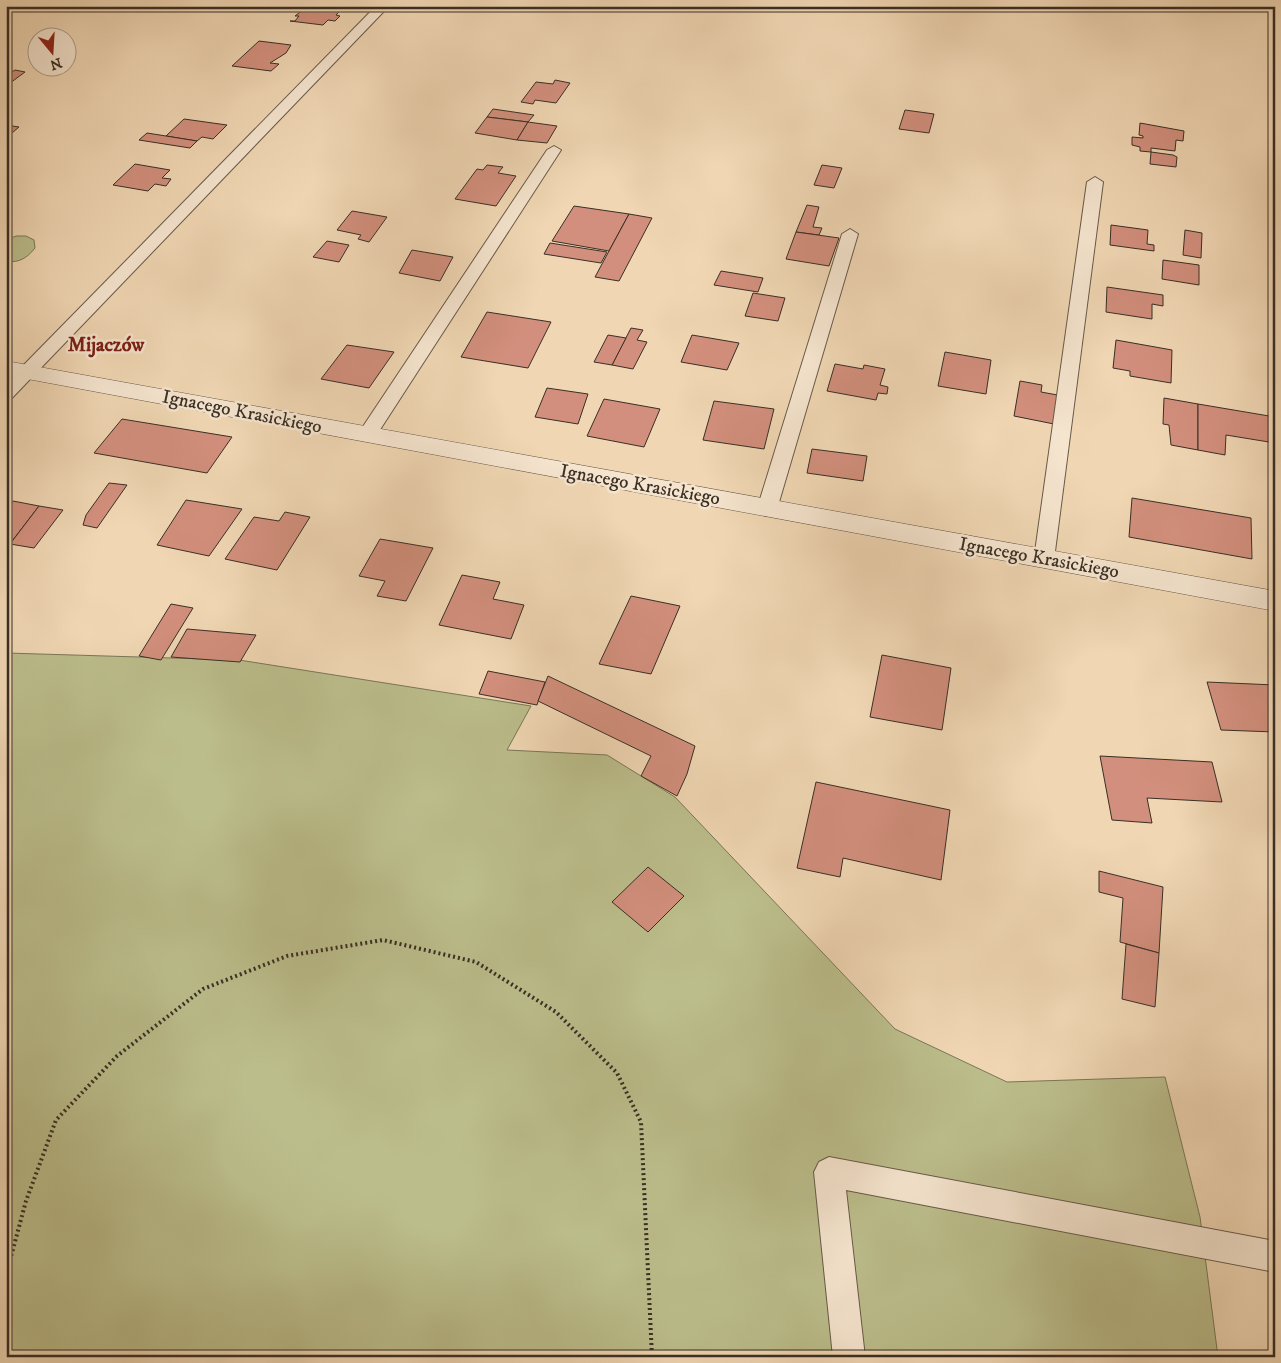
<svg xmlns="http://www.w3.org/2000/svg" width="1281" height="1363" font-family="'IM FELL DW Pica',serif">
<style>
.green{fill:#bbbd8b;stroke:#7a7658}
.building{fill:#d28f7d;stroke:#392f25}
.lines{fill:none;stroke-linecap:round;stroke-linejoin:round}
.service-casing{stroke:#675948;stroke-width:2}
.tertiary-casing{stroke:#675948;stroke-width:1}
.path{stroke:#392f25;stroke-width:4;stroke-dasharray:2 3;stroke-linecap:butt}
.service{fill:#f5e4ce;fill-rule:evenodd}
.tertiary{fill:#f5e4ce;fill-rule:evenodd}
.labels{text-anchor:middle;dominant-baseline:central;stroke-width:5;stroke-linejoin:round;paint-order:stroke}
.street-label{font-size:19px;fill:#392f25;stroke:#f5e4ce}
.far-district-label{font-size:20px;font-weight:bold;fill:#7a1f14;stroke:#f5e4ce}
</style>
<rect width="100%" height="100%" fill="#f0d6b3"/>
<filter id="stains"><feTurbulence type="fractalNoise" baseFrequency=".004" numOctaves="4"/><feColorMatrix values="0 0 0 0 .2 0 0 0 0 .09 0 0 0 0 .02 0 0 0 .5 -.17"/></filter>
<radialGradient id="worn" r=".72"><stop offset=".6" stop-color="#630" stop-opacity="0"/><stop offset="1" stop-color="#630" stop-opacity=".3"/></radialGradient>
<g class="green">
<path d="M 16,236 L 26,236 L 34,240 L 35,248 C 26,259 20,262 6,262 L 6,240 Z"/>
<path d="M 6,653 L 239,660 L 531,706 L 507,750 L 607,755 L 675,797 L 895,1029 L 1007,1082 L 1165,1077 L 1200,1217 L 1218,1357 L 6,1357 Z"/>
</g>
<g class="building">
<path d="M 308,6 L 327,6 L 343,8 L 336,15 L 340,16 L 335,21 L 328,20 L 323,25 L 290,21 L 295,21 L 299,16 L 295,16 Z"/>
<path d="M 259,41 L 291,45 L 286,53 L 270,63 L 279,64 L 271,71 L 232,66 Z"/>
<path d="M 15,70 L 25,72 L 6,86 L 6,76 Z"/>
<path d="M 555,80 L 570,83 L 556,103 L 535,100 L 533,104 L 521,102 L 536,82 L 553,84 Z"/>
<path d="M 493,109 L 534,115 L 528,122 L 487,117 Z"/>
<path d="M 905,110 L 934,114 L 929,133 L 899,129 Z"/>
<path d="M 487,117 L 528,122 L 517,140 L 475,133 Z"/>
<path d="M 184,119 L 227,125 L 213,139 L 202,137 L 197,141 L 166,136 Z"/>
<path d="M 528,122 L 557,126 L 547,143 L 517,140 Z"/>
<path d="M 1140,123 L 1184,131 L 1183,141 L 1176,140 L 1175,151 L 1151,148 L 1151,152 L 1140,151 L 1140,147 L 1132,145 L 1132,137 L 1143,138 L 1143,136 L 1139,135 Z"/>
<path d="M 6,125 L 19,127 L 6,138 Z"/>
<path d="M 147,133 L 166,136 L 197,141 L 190,148 L 139,140 Z"/>
<path d="M 1151,152 L 1173,155 L 1177,157 L 1176,167 L 1150,164 Z"/>
<path d="M 135,164 L 170,170 L 162,178 L 171,179 L 166,186 L 155,184 L 148,191 L 113,185 Z"/>
<path d="M 487,165 L 503,167 L 498,173 L 516,176 L 496,206 L 455,199 L 477,169 L 483,170 Z"/>
<path d="M 822,165 L 842,168 L 834,188 L 814,185 Z"/>
<path d="M 807,205 L 819,207 L 813,227 L 822,228 L 819,235 L 796,232 Z"/>
<path d="M 574,206 L 629,214 L 609,251 L 552,241 Z"/>
<path d="M 352,211 L 387,217 L 369,242 L 358,239 L 361,235 L 337,230 Z"/>
<path d="M 629,214 L 652,218 L 619,281 L 595,277 Z"/>
<path d="M 1111,225 L 1148,230 L 1147,244 L 1154,245 L 1154,251 L 1110,245 Z"/>
<path d="M 1185,230 L 1202,233 L 1201,258 L 1183,255 Z"/>
<path d="M 796,232 L 839,238 L 829,266 L 786,259 Z"/>
<path d="M 327,241 L 349,245 L 339,262 L 313,257 Z"/>
<path d="M 550,243 L 607,252 L 601,263 L 544,254 Z"/>
<path d="M 412,250 L 453,257 L 440,281 L 399,273 Z"/>
<path d="M 1163,260 L 1199,265 L 1199,285 L 1162,279 Z"/>
<path d="M 721,271 L 763,278 L 758,292 L 714,285 Z"/>
<path d="M 1107,287 L 1163,295 L 1163,306 L 1152,304 L 1152,319 L 1106,312 Z"/>
<path d="M 753,293 L 785,298 L 778,321 L 745,316 Z"/>
<path d="M 487,312 L 551,322 L 528,368 L 461,357 Z"/>
<path d="M 631,328 L 643,330 L 637,340 L 647,342 L 633,369 L 612,365 Z"/>
<path d="M 608,335 L 626,338 L 612,365 L 594,362 Z"/>
<path d="M 692,335 L 739,343 L 727,370 L 681,362 Z"/>
<path d="M 1116,340 L 1172,350 L 1171,383 L 1130,376 L 1130,371 L 1113,368 Z"/>
<path d="M 347,345 L 394,352 L 369,388 L 321,379 Z"/>
<path d="M 945,352 L 991,360 L 986,394 L 938,386 Z"/>
<path d="M 835,364 L 863,369 L 864,365 L 885,369 L 880,385 L 888,387 L 887,394 L 878,393 L 876,400 L 827,391 Z"/>
<path d="M 1020,381 L 1042,385 L 1041,392 L 1063,396 L 1059,425 L 1014,416 Z"/>
<path d="M 547,388 L 588,394 L 578,424 L 535,417 Z"/>
<path d="M 1164,398 L 1198,404 L 1198,450 L 1171,445 L 1169,425 L 1163,424 Z"/>
<path d="M 604,399 L 660,409 L 644,447 L 587,436 Z"/>
<path d="M 714,401 L 774,409 L 764,449 L 703,440 Z"/>
<path d="M 1198,404 L 1275,417 L 1275,443 L 1226,435 L 1225,455 L 1198,450 Z"/>
<path d="M 122,419 L 232,437 L 207,473 L 94,453 Z"/>
<path d="M 812,449 L 867,456 L 863,481 L 807,473 Z"/>
<path d="M 109,483 L 127,485 L 97,528 L 83,525 L 86,515 Z"/>
<path d="M 1132,498 L 1251,518 L 1252,559 L 1129,537 Z"/>
<path d="M 186,500 L 242,509 L 209,556 L 157,545 Z"/>
<path d="M 13,501 L 39,506 L 6,549 L 6,510 Z"/>
<path d="M 39,506 L 63,510 L 34,548 L 10,544 Z"/>
<path d="M 285,512 L 310,517 L 277,570 L 225,559 L 254,517 L 279,521 Z"/>
<path d="M 380,539 L 433,548 L 406,601 L 377,596 L 385,581 L 359,576 Z"/>
<path d="M 462,575 L 500,582 L 493,599 L 524,605 L 511,639 L 439,625 Z"/>
<path d="M 631,596 L 680,606 L 651,674 L 599,664 Z"/>
<path d="M 171,604 L 193,608 L 161,660 L 139,656 Z"/>
<path d="M 187,629 L 256,635 L 240,662 L 171,657 Z"/>
<path d="M 882,655 L 951,668 L 942,730 L 870,717 Z"/>
<path d="M 488,671 L 545,682 L 537,705 L 479,694 Z"/>
<path d="M 548,676 L 695,746 L 687,774 L 677,796 L 641,776 L 651,756 L 538,701 Z"/>
<path d="M 1207,682 L 1275,685 L 1275,732 L 1221,730 Z"/>
<path d="M 1100,756 L 1212,762 L 1222,802 L 1147,798 L 1152,823 L 1112,820 Z"/>
<path d="M 816,782 L 950,810 L 941,880 L 843,858 L 840,877 L 797,868 Z"/>
<path d="M 648,867 L 684,896 L 648,932 L 612,902 Z"/>
<path d="M 1099,871 L 1163,887 L 1159,953 L 1120,942 L 1123,898 L 1099,892 Z"/>
<path d="M 1126,944 L 1159,953 L 1155,1007 L 1122,999 Z"/>
</g>
<g class="lines">
<defs>
<g id="service">
<path d="M 376,6 L 389,6 L 12,398 L 6,400 L 6,383 Z"/>
<path d="M 554,146 L 561,150 L 374,439 L 367,441 L 360,439 L 358,435 L 360,431 L 547,150 Z"/>
<path d="M 1095,177 L 1103,182 L 1054,559 L 1051,564 L 1044,566 L 1037,564 L 1034,559 L 1087,182 Z"/>
<path d="M 850,229 L 858,234 L 777,509 L 774,514 L 767,516 L 760,514 L 757,509 L 842,234 Z"/>
<path d="M 829,1157 L 1275,1241 L 1275,1272 L 846,1190 L 865,1357 L 833,1357 L 814,1172 L 819,1162 Z"/>
</g>
<path id="tertiary" d="M 6,361 L 1275,591 L 1275,611 L 6,375 Z"/>
</defs>
<use href="#service" class="service-casing"/>
<use href="#tertiary" class="tertiary-casing"/>
<path class="path" d="M 6,1275 L 26,1201 L 56,1120 L 117,1056 L 203,989 L 287,956 L 383,940 L 476,962 L 556,1012 L 617,1073 L 641,1122 L 652,1357"/>
<use href="#service" class="service"/>
<use href="#tertiary" class="tertiary"/>
</g>
<g class="labels">
<g class="street-label">
<text transform="translate(242 412) rotate(11)">Ignacego Krasickiego</text>
<text transform="translate(640 485) rotate(10)">Ignacego Krasickiego</text>
<text transform="translate(1039 558) rotate(10)">Ignacego Krasickiego</text>
</g>
<g class="far-district-label">
<text x="106" y="345">Mijaczów</text>
</g>
</g>
<rect width="1281" height="1363" fill="none" stroke="#f0d6b3" stroke-width="25"/>
<rect x="8" y="8" width="1266" height="1348" fill="none" stroke="#392f25" stroke-width="2.5"/>
<rect x="12" y="12" width="1256" height="1338" fill="none" stroke="#392f25"/>
<g transform="translate(52 52) rotate(162)"><circle r="24" fill="#f5e4ce" stroke="#aa9c8a"/>
<path d="M0-4L9 19L0 12L-9 19Z" fill="#8f2418"/>
<text y="-8" font-size="14" font-weight="bold" text-anchor="middle" fill="#392f25">N</text>
</g>
<rect width="100%" height="100%" filter="url(#stains)"/>
<rect width="100%" height="100%" fill="url(#worn)"/>
</svg>
